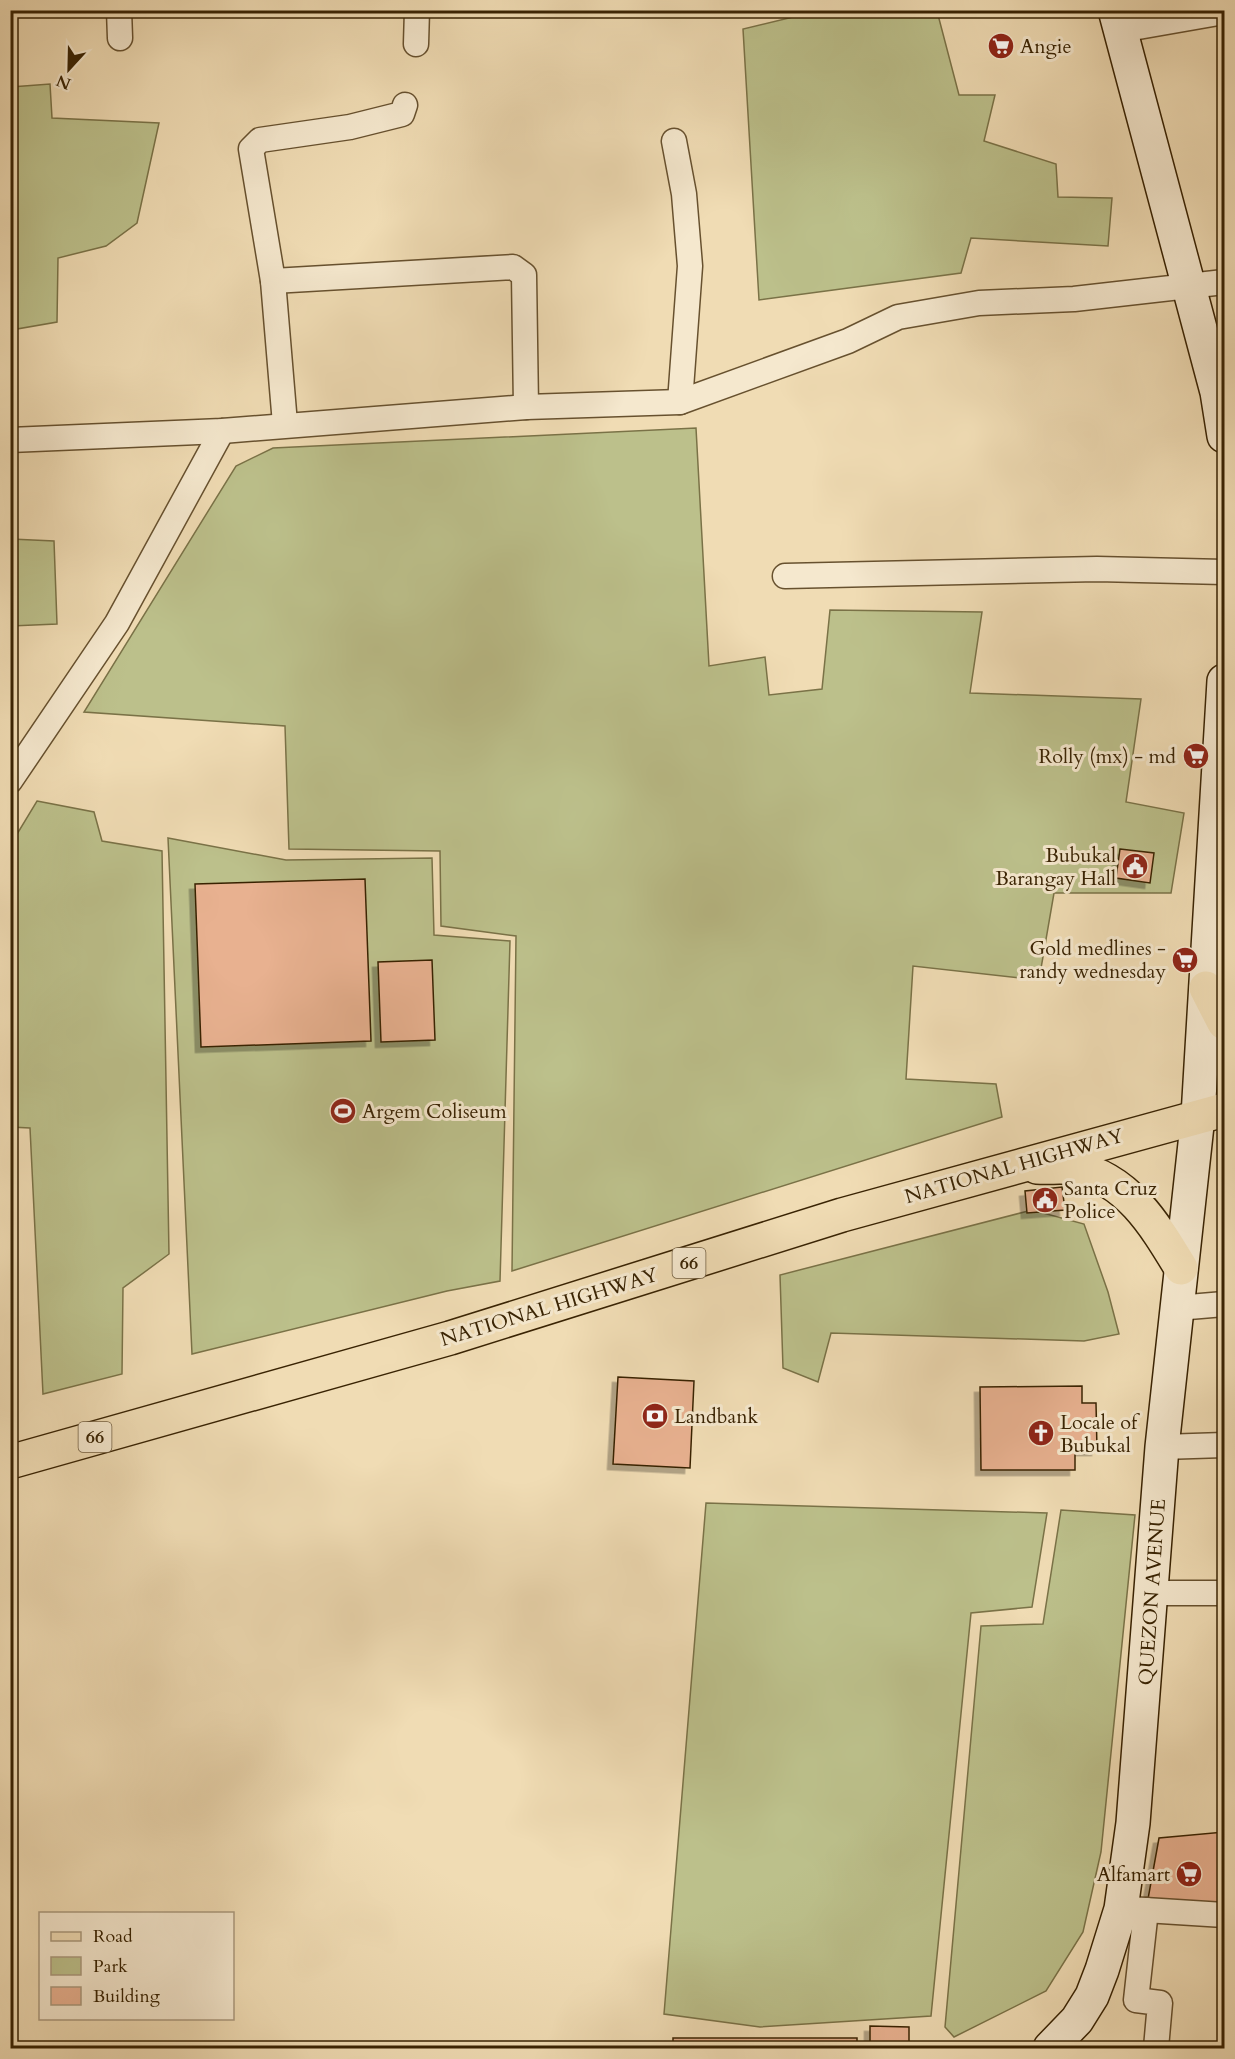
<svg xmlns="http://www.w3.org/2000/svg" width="1235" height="2059" font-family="Cardo,serif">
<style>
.green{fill:#bcc08b;stroke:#7a7247;stroke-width:1.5}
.building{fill:#e8b190;stroke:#392303;stroke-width:1.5;filter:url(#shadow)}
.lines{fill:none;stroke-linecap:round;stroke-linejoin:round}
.minor-casing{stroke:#67512f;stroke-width:27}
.secondary-casing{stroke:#392303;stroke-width:36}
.primary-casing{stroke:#392303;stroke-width:36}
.minor{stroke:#f5e8ce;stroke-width:24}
.secondary{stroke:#f5e8ce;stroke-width:33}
.primary{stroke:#f0dcb4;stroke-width:33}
.labels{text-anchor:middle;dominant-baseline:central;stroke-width:6;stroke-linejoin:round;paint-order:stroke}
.shield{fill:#f5e8ce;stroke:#715e40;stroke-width:1.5}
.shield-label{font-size:18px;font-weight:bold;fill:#392303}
.poi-label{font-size:20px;fill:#392303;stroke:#f5e8ce;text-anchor:start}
.street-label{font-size:20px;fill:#392303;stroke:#f5e8ce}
</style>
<defs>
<filter id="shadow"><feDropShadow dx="-5.5" dy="5.5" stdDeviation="0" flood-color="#0004"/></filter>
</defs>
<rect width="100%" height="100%" fill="#f0dcb4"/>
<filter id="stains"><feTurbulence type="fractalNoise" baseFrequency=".00333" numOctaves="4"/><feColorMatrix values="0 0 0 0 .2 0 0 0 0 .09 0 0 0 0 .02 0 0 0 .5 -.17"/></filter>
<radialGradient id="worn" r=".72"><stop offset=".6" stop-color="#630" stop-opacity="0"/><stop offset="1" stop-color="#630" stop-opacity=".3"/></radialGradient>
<g class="green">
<path d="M 822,10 L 937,11 L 959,95 L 995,95 L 984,141 L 1056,164 L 1058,197 L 1112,198 L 1108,246 L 971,238 L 961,273 L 759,300 L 743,29 Z"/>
<path d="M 50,84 L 52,118 L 159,123 L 137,223 L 106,246 L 58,258 L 57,322 L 11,330 L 11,87 Z"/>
<path d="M 696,428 L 709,666 L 765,657 L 769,695 L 822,689 L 830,610 L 982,612 L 970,693 L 1141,699 L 1126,802 L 1184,813 L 1171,893 L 1054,893 L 1039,980 L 913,966 L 906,1079 L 996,1084 L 1002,1117 L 512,1271 L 516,936 L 441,926 L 440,851 L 289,849 L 285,726 L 84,712 L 236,466 L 273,448 Z"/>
<path d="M 11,539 L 54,541 L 57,624 L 11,626 Z"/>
<path d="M 37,801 L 94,812 L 102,841 L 162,851 L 169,1254 L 123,1288 L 122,1374 L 43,1394 L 30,1128 L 10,1127 L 11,844 Z"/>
<path d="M 168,838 L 286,860 L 432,858 L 434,935 L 510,941 L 500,1281 L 447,1291 L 192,1354 Z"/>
<path d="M 1032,1210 L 1084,1224 L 1108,1292 L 1119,1334 L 1084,1341 L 831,1333 L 818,1382 L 783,1368 L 780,1275 Z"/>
<path d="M 706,1503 L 1047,1513 L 1032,1607 L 971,1613 L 931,2016 L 760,2027 L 664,2014 Z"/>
<path d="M 1061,1510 L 1135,1515 L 1101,1852 L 1083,1932 L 1046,1991 L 954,2037 L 945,2027 L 981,1626 L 1043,1624 Z"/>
</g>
<g class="building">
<path d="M 1120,849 L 1154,853 L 1150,883 L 1116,878 Z"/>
<path d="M 365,879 L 371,1041 L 201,1047 L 195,884 Z"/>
<path d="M 432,960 L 435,1040 L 381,1042 L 378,962 Z"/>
<path d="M 1062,1187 L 1065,1210 L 1027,1213 L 1025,1191 Z"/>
<path d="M 618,1377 L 694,1381 L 690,1468 L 613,1464 Z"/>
<path d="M 1082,1386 L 1082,1403 L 1096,1403 L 1097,1450 L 1075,1450 L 1075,1470 L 981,1470 L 980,1387 Z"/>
<path d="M 1224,1832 L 1224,1915 L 1146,1910 L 1159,1838 Z"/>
<path d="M 870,2026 L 909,2027 L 909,2048 L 870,2048 Z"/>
<rect x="673" y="2038" width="184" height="10"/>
</g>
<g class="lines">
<defs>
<g id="minor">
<path d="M 119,10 L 120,38"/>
<path d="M 1121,30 L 1224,12"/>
<path d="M 416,44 L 417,10"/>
<path d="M 674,141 L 684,194 L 690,266 L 680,402"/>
<path d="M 273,281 L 513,267 L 524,275 L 526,407"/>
<path d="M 285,424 L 273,281 L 251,149 L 260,140 L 350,127 L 402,114 L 405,105"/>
<path d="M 10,440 L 222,431 L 526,407 L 680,402 L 848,341 L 898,317 L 979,303 L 1074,299 L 1224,282"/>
<path d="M 785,576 L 1097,569 L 1224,572"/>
<path d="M 10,781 L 117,623 L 222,431"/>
<path d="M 1177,1308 L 1224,1304"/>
<path d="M 1162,1447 L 1224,1445"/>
<path d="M 1152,1593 L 1224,1593"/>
<path d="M 1129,1909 L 1224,1915"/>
<path d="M 1146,1910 L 1136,2000 L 1160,2003 L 1156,2048"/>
</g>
<g id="secondary">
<path d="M 1115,10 L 1217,392 L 1224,436"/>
<path d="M 1050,2048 L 1077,2020 L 1092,1996 L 1102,1970 L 1121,1909 L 1133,1823 L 1162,1447 L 1198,1116 L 1224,681"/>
</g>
<g id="primary">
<path d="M 1206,988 L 1224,1023"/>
<path d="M 1037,1167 C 1049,1168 1063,1166 1075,1168 C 1128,1179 1155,1225 1181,1268"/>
<path d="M 10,1462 L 450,1338 L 842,1215 L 1224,1110"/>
</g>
</defs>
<use href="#minor" class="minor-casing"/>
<use href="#secondary" class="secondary-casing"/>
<use href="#primary" class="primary-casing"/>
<use href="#minor" class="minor"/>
<use href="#secondary" class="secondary"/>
<use href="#primary" class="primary"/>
</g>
<defs>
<symbol id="supermarket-disc" viewBox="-11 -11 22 22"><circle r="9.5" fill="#8f2418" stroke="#f5e8ce"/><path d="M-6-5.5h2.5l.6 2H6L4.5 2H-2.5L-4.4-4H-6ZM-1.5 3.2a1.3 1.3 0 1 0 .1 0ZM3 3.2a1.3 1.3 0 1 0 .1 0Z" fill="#fff"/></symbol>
<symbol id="civic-disc" viewBox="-11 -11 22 22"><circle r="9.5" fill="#8f2418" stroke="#f5e8ce"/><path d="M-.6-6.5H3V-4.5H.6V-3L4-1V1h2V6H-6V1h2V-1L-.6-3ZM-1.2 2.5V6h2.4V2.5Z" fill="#fff"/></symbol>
<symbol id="stadium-disc" viewBox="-11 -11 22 22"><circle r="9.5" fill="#8f2418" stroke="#f5e8ce"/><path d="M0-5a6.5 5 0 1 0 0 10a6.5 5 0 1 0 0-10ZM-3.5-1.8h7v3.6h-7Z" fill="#fff"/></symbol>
<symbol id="bank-disc" viewBox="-11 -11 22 22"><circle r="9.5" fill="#8f2418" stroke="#f5e8ce"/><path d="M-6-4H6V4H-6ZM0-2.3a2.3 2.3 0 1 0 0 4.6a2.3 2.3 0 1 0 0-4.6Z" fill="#fff"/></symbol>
<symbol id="church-disc" viewBox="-11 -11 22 22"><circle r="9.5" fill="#8f2418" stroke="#f5e8ce"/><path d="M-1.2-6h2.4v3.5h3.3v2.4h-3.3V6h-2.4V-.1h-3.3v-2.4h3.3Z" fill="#fff"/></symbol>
</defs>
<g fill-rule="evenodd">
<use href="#supermarket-disc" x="986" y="31" width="30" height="30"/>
<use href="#supermarket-disc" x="1181" y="741" width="30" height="30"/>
<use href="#civic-disc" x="1120" y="851" width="30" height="30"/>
<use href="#supermarket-disc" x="1170" y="945" width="30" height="30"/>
<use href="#stadium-disc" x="328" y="1096" width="30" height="30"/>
<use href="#civic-disc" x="1030" y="1185" width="30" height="30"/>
<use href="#bank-disc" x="640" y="1401" width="30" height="30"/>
<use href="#church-disc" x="1026" y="1418" width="30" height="30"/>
<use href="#supermarket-disc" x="1174" y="1859" width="30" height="30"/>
</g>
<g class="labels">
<g class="shield">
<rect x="672.5" y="1248" width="33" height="30" rx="4.5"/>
<rect x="78.5" y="1422" width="33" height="30" rx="4.5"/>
</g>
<g class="shield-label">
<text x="689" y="1263">66</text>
<text x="95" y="1437">66</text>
</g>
<g class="poi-label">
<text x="1020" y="46">Angie</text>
<text x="1176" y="756" text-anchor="end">Rolly (mx) - md</text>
<text x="1116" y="855" text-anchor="end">Bubukal<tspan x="1116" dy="23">Barangay Hall</tspan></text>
<text x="1166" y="948" text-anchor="end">Gold medlines -<tspan x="1166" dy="23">randy wednesday</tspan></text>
<text x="362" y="1111">Argem Coliseum</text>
<text x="1064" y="1188">Santa Cruz<tspan x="1064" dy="23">Police</tspan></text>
<text x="674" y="1416">Landbank</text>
<text x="1060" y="1422">Locale of<tspan x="1060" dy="23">Bubukal</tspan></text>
<text x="1170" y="1874" text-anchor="end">Alfamart</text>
</g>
<g class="street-label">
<text transform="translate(1014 1166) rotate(-16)">NATIONAL HIGHWAY</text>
<text transform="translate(549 1307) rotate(-17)">NATIONAL HIGHWAY</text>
<text transform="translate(1152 1592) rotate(-86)">QUEZON AVENUE</text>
</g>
</g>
<rect width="1235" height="2059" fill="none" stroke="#f0dcb4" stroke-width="36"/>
<rect x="12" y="12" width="1211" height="2035" fill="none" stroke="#392303" stroke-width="3"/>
<rect x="18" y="18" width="1199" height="2023" fill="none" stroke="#392303" stroke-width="1.5"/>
<rect x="39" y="1912" width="195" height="108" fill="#f5e8ce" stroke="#aa997d" stroke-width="1.5"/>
<rect x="51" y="1932" width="30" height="9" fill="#f0dcb4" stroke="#aa997d" stroke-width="1.5"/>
<text x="93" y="1942" font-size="18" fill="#392303">Road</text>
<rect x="51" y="1957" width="30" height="18" fill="#bcc08b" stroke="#aa997d" stroke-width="1.5"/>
<text x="93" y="1972" font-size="18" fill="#392303">Park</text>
<rect x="51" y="1987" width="30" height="18" fill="#e8b190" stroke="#aa997d" stroke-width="1.5"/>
<text x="93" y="2002" font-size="18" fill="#392303">Building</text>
<g transform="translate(69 69) rotate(202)" stroke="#f5e8ce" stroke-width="4.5" paint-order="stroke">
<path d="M0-4.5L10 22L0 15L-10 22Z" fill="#392303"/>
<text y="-9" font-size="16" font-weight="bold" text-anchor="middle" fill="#392303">N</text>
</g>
<rect width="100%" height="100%" filter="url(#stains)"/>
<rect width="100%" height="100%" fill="url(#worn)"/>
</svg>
